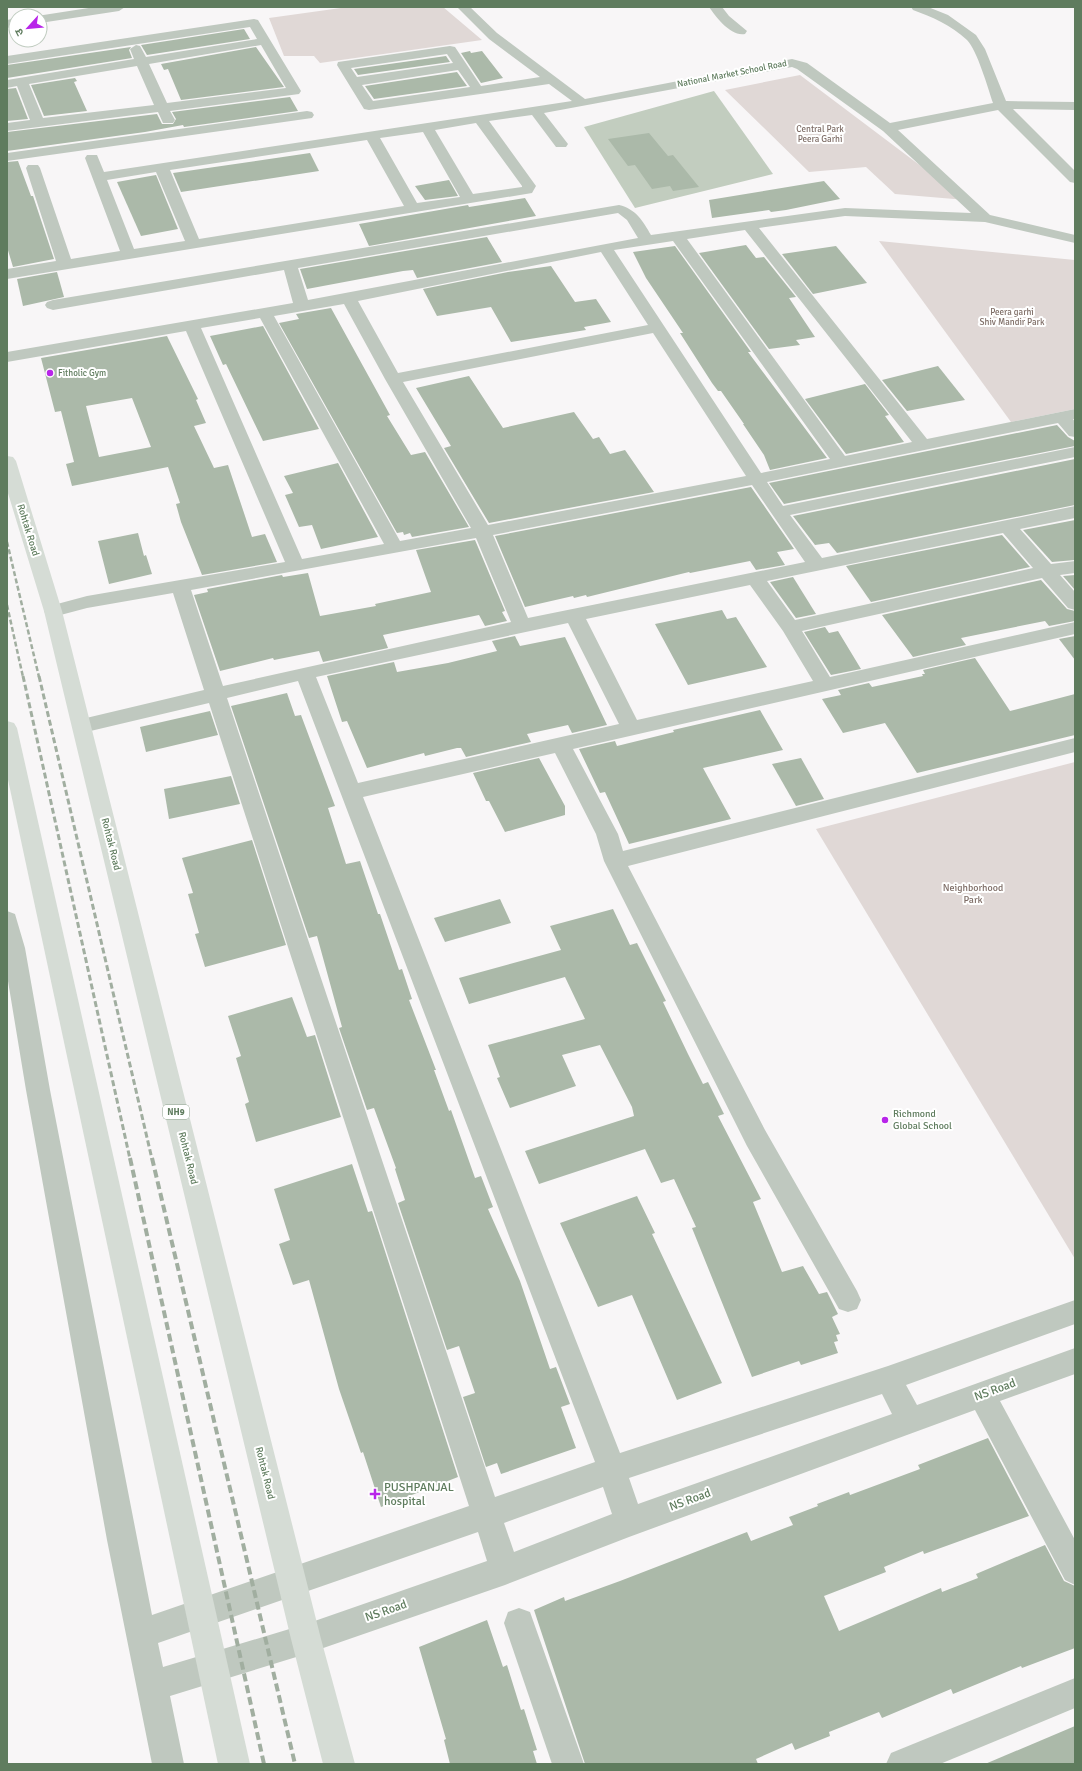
<svg xmlns="http://www.w3.org/2000/svg" width="1082" height="1771" font-family="Signika,'Noto Sans Devanagari',sans-serif">
<style>
.green{fill:#e0d8d6}
.water{fill:#c2cdbf}
.building{fill:#abb9a9;fill-rule:evenodd}
.lines{fill:none;stroke-linecap:round;stroke-linejoin:round}
.minor{fill:#bfc8bf;fill-rule:evenodd}
.highway{fill:#d5dcd5;fill-rule:evenodd}
.rail-far2{stroke:#a1aea0;stroke-width:2.5;stroke-dasharray:5 2.5;stroke-linecap:butt}
.rail-far1{stroke:#a1aea0;stroke-width:3;stroke-dasharray:6 3;stroke-linecap:butt}
.rail{stroke:#a1aea0;stroke-width:4;stroke-dasharray:8 4;stroke-linecap:butt}
.poi-dot{fill:#b825e9;stroke:#fff;stroke-width:1.5}
.labels{text-anchor:middle;dominant-baseline:central;stroke-width:4;stroke-linejoin:round;paint-order:stroke}
.far-street-label{font-size:9px;fill:#5f7c5e;stroke:#fff}
.far-park-label{font-size:9px;fill:#7e6d66;stroke:#fff}
.far-poi-label{font-size:9px;fill:#5f7c5e;stroke:#fff;text-anchor:start}
.shield{fill:#fff;stroke:#8fa38e;stroke-width:1}
.shield-label{font-size:9px;font-weight:bold;fill:#5f7c5e}
.street-label{font-size:10px;fill:#5f7c5e;stroke:#fff}
.park-label{font-size:10px;fill:#7e6d66;stroke:#fff}
.poi-label{font-size:10px;fill:#5f7c5e;stroke:#fff;text-anchor:start}
.near-street-label{font-size:12px;fill:#5f7c5e;stroke:#fff}
.near-poi-label{font-size:12px;fill:#5f7c5e;stroke:#fff;text-anchor:start}
</style>
<rect width="100%" height="100%" fill="#f8f6f7"/>
<g class="green">
<path d="M 348,7 L 443,7 L 482,40 L 320,63 L 314,56 L 284,56 L 269,18 Z"/>
<path d="M 800,75 L 966,200 L 895,194 L 866,167 L 809,172 L 725,90 Z"/>
<path d="M 879,241 L 1075,260 L 1075,409 L 1011,422 Z"/>
<path d="M 1075,762 L 1075,1259 L 816,829 Z"/>
</g>
<path class="water" d="M 714,91 L 773,174 L 635,208 L 584,127 Z"/>
<g class="building">
<path d="M 244,29 L 250,39 L 147,55 L 141,45 Z"/>
<path d="M 131,47 L 129,50 L 132,58 L 7,78 L 7,65 Z"/>
<path d="M 256,47 L 284,87 L 181,100 L 168,69 L 164,70 L 161,64 Z"/>
<path d="M 470,51 L 471,53 L 482,51 L 503,78 L 481,83 L 461,53 Z"/>
<path d="M 446,56 L 450,62 L 358,75 L 354,69 Z"/>
<path d="M 457,72 L 467,86 L 374,99 L 365,86 Z"/>
<path d="M 75,78 L 77,81 L 74,82 L 87,111 L 44,116 L 31,85 Z"/>
<path d="M 16,88 L 28,119 L 7,121 L 7,89 Z"/>
<path d="M 290,97 L 298,111 L 184,127 L 183,125 L 145,132 L 7,151 L 7,132 L 157,114 L 162,124 L 173,124 L 176,119 L 172,112 Z"/>
<path d="M 649,133 L 668,156 L 673,155 L 699,187 L 673,191 L 670,186 L 652,189 L 635,165 L 628,166 L 608,139 Z"/>
<path d="M 310,153 L 319,171 L 181,192 L 173,173 Z"/>
<path d="M 18,161 L 31,196 L 33,196 L 54,259 L 13,267 L 7,247 L 7,162 Z"/>
<path d="M 156,175 L 178,229 L 141,236 L 117,182 Z"/>
<path d="M 449,180 L 458,196 L 425,200 L 415,186 Z"/>
<path d="M 824,181 L 840,199 L 786,210 L 771,212 L 769,210 L 712,218 L 709,200 Z"/>
<path d="M 525,198 L 536,216 L 369,246 L 359,224 L 468,205 L 469,207 Z"/>
<path d="M 487,237 L 502,262 L 417,278 L 413,270 L 403,271 L 307,289 L 300,269 Z"/>
<path d="M 746,245 L 756,258 L 764,257 L 796,297 L 789,298 L 815,337 L 796,340 L 800,345 L 769,349 L 699,253 Z"/>
<path d="M 675,246 L 751,352 L 748,352 L 827,458 L 770,470 L 764,455 L 743,424 L 744,424 L 721,391 L 718,391 L 712,383 L 680,333 L 683,333 L 646,278 L 633,252 Z"/>
<path d="M 836,246 L 867,283 L 813,294 L 782,254 Z"/>
<path d="M 551,266 L 575,302 L 596,299 L 611,322 L 584,327 L 586,330 L 511,342 L 491,307 L 437,316 L 423,289 L 508,272 Z"/>
<path d="M 57,272 L 64,297 L 23,306 L 17,279 Z"/>
<path d="M 331,308 L 390,415 L 387,416 L 411,455 L 425,452 L 469,527 L 412,537 L 410,533 L 404,535 L 403,532 L 397,533 L 279,323 L 299,319 L 296,314 Z"/>
<path d="M 263,326 L 319,429 L 263,441 L 226,364 L 223,365 L 210,336 Z"/>
<path d="M 167,336 L 198,399 L 196,400 L 206,423 L 194,426 L 214,468 L 228,465 L 252,537 L 265,534 L 277,562 L 202,575 L 181,522 L 176,504 L 180,503 L 168,467 L 72,486 L 66,464 L 74,462 L 61,411 L 55,412 L 41,358 ZM 132,398 L 151,447 L 99,457 L 86,406 Z"/>
<path d="M 938,366 L 965,400 L 907,411 L 882,380 Z"/>
<path d="M 469,376 L 503,428 L 574,412 L 593,439 L 599,437 L 610,454 L 625,450 L 654,492 L 489,523 L 444,448 L 451,446 L 416,388 Z"/>
<path d="M 865,384 L 889,415 L 885,416 L 904,442 L 846,454 L 805,399 Z"/>
<path d="M 1057,425 L 1068,437 L 1075,441 L 1075,446 L 784,504 L 769,483 Z"/>
<path d="M 1075,459 L 1075,505 L 837,553 L 829,543 L 815,545 L 793,516 Z"/>
<path d="M 338,463 L 378,537 L 321,549 L 312,525 L 299,527 L 285,495 L 293,493 L 284,476 Z"/>
<path d="M 751,487 L 794,549 L 777,552 L 785,565 L 756,570 L 750,561 L 690,573 L 689,572 L 587,597 L 586,595 L 574,598 L 573,596 L 525,607 L 495,536 Z"/>
<path d="M 1075,520 L 1075,560 L 1052,562 L 1023,530 Z"/>
<path d="M 138,533 L 144,556 L 146,555 L 152,574 L 109,584 L 98,541 Z"/>
<path d="M 1002,535 L 1030,567 L 871,602 L 846,566 Z"/>
<path d="M 475,540 L 505,611 L 502,612 L 507,621 L 485,626 L 479,615 L 383,635 L 388,648 L 323,662 L 319,651 L 274,660 L 273,658 L 220,671 L 194,595 L 208,592 L 207,589 L 282,575 L 283,577 L 308,573 L 320,616 L 376,606 L 375,604 L 431,592 L 416,550 Z"/>
<path d="M 1075,575 L 1075,590 L 1063,576 Z"/>
<path d="M 793,577 L 816,614 L 796,618 L 770,582 Z"/>
<path d="M 1041,580 L 1067,609 L 1075,611 L 1075,621 L 1049,626 L 1045,621 L 961,638 L 966,645 L 913,657 L 882,615 Z"/>
<path d="M 722,610 L 727,619 L 736,617 L 767,667 L 688,685 L 655,624 Z"/>
<path d="M 825,627 L 829,633 L 838,631 L 861,669 L 831,675 L 804,632 Z"/>
<path d="M 515,636 L 520,646 L 565,637 L 607,725 L 572,733 L 568,725 L 527,734 L 531,742 L 466,757 L 461,748 L 457,748 L 425,756 L 424,753 L 367,768 L 347,721 L 342,722 L 327,676 L 394,662 L 397,672 L 448,663 L 497,651 L 492,641 Z"/>
<path d="M 1075,636 L 1075,660 L 1059,639 Z"/>
<path d="M 975,658 L 1010,711 L 1075,694 L 1075,735 L 917,773 L 885,723 L 843,733 L 822,699 L 841,695 L 838,690 L 869,683 L 872,687 L 923,676 L 922,674 L 925,674 L 923,670 Z"/>
<path d="M 287,693 L 295,716 L 301,715 L 335,806 L 328,808 L 346,864 L 360,861 L 378,914 L 380,914 L 399,970 L 402,969 L 412,999 L 409,1000 L 436,1070 L 434,1070 L 449,1111 L 451,1110 L 475,1178 L 481,1176 L 493,1207 L 488,1209 L 520,1281 L 550,1369 L 556,1367 L 570,1404 L 561,1407 L 576,1448 L 501,1474 L 497,1463 L 486,1467 L 463,1397 L 475,1393 L 459,1346 L 447,1350 L 398,1203 L 405,1200 L 395,1169 L 396,1168 L 374,1108 L 367,1110 L 339,1028 L 342,1027 L 317,936 L 309,938 L 231,706 Z"/>
<path d="M 760,710 L 783,750 L 703,768 L 731,819 L 629,844 L 605,792 L 600,793 L 579,749 L 615,741 L 617,746 L 674,732 L 673,730 Z"/>
<path d="M 210,711 L 218,735 L 146,752 L 140,727 Z"/>
<path d="M 539,758 L 565,806 L 565,815 L 505,832 L 489,801 L 486,801 L 473,773 Z"/>
<path d="M 801,758 L 824,799 L 796,806 L 772,764 Z"/>
<path d="M 231,776 L 240,804 L 169,819 L 164,789 Z"/>
<path d="M 252,840 L 286,945 L 205,967 L 195,934 L 199,933 L 188,894 L 193,893 L 182,858 Z"/>
<path d="M 500,899 L 511,923 L 445,942 L 434,918 Z"/>
<path d="M 613,909 L 630,945 L 637,943 L 666,1001 L 663,1002 L 688,1054 L 703,1084 L 708,1082 L 724,1114 L 718,1116 L 761,1199 L 753,1202 L 782,1272 L 803,1266 L 819,1294 L 827,1292 L 838,1314 L 832,1317 L 840,1334 L 836,1335 L 838,1341 L 834,1342 L 838,1353 L 801,1365 L 799,1361 L 752,1377 L 692,1228 L 696,1227 L 674,1179 L 661,1183 L 645,1149 L 539,1184 L 525,1151 L 634,1116 L 632,1107 L 600,1045 L 562,1055 L 576,1086 L 510,1108 L 497,1078 L 500,1077 L 488,1045 L 585,1019 L 565,977 L 469,1004 L 459,978 L 561,950 L 550,926 Z"/>
<path d="M 292,997 L 307,1037 L 315,1035 L 341,1117 L 256,1142 L 245,1104 L 249,1102 L 236,1058 L 241,1056 L 228,1016 Z"/>
<path d="M 352,1164 L 368,1212 L 372,1211 L 458,1477 L 381,1507 L 363,1452 L 361,1453 L 339,1389 L 309,1280 L 293,1285 L 279,1244 L 290,1240 L 274,1189 Z"/>
<path d="M 637,1196 L 655,1233 L 652,1234 L 722,1383 L 677,1400 L 632,1295 L 598,1307 L 560,1223 Z"/>
<path d="M 988,1438 L 1029,1516 L 924,1554 L 923,1551 L 884,1567 L 886,1572 L 824,1596 L 839,1631 L 941,1588 L 942,1592 L 978,1578 L 976,1574 L 1045,1545 L 1064,1581 L 1075,1586 L 1075,1648 L 1022,1668 L 1021,1666 L 953,1694 L 951,1689 L 882,1718 L 879,1712 L 829,1732 L 830,1736 L 795,1750 L 792,1743 L 756,1759 L 758,1764 L 585,1764 L 534,1610 L 564,1597 L 565,1601 L 620,1581 L 747,1532 L 751,1541 L 793,1525 L 789,1517 L 818,1506 L 817,1504 L 849,1492 L 850,1495 L 920,1469 L 918,1465 Z"/>
<path d="M 487,1620 L 503,1667 L 507,1665 L 521,1710 L 524,1709 L 537,1750 L 533,1751 L 537,1764 L 450,1764 L 444,1740 L 446,1739 L 419,1647 Z"/>
<path d="M 1075,1726 L 1075,1764 L 985,1764 Z"/>
</g>
<g class="lines">
<g class="minor">
<path d="M 95,7 L 125,7 L 119,11 L 40,23 L 40,16 L 37,16 Z"/>
<path d="M 457,7 L 470,7 L 497,33 L 585,99 L 792,59 L 807,63 L 890,123 L 993,103 C 988,88 977,50 967,40 C 951,25 932,17 913,10 L 911,7 L 928,7 L 948,15 L 976,35 L 985,49 L 1006,101 L 1075,102 L 1075,110 L 1013,109 L 1075,171 L 1075,183 L 1070,182 L 998,110 L 898,130 L 990,215 L 1075,235 L 1075,243 L 985,222 L 845,216 L 759,228 L 927,439 L 1075,409 L 1075,419 L 1073,419 L 1075,422 L 1075,437 L 1069,436 L 1058,423 L 767,482 L 783,506 L 1075,447 L 1075,457 L 790,515 L 822,558 L 1075,506 L 1075,518 L 1020,529 L 1051,564 L 1075,561 L 1075,573 L 1060,575 L 1075,592 L 1075,610 L 1068,608 L 1042,578 L 802,631 L 830,677 L 1075,622 L 1075,634 L 573,749 L 618,834 L 623,851 L 1075,738 L 1075,752 L 628,866 L 765,1130 L 857,1291 L 861,1300 L 857,1309 L 848,1312 L 839,1309 L 747,1146 L 604,861 L 596,834 L 555,753 L 363,797 L 620,1453 L 888,1366 L 1075,1300 L 1075,1324 L 906,1385 L 917,1405 L 1075,1348 L 1075,1374 L 1000,1401 L 1075,1540 L 1075,1585 L 1065,1580 L 975,1410 L 629,1537 L 505,1585 L 306,1654 L 170,1696 L 184,1764 L 152,1764 L 107,1540 L 26,1090 L 7,975 L 7,911 L 15,914 L 25,948 L 50,1090 L 152,1615 L 469,1506 L 209,703 L 82,733 L 75,731 L 72,726 L 75,721 L 82,719 L 204,690 L 173,593 L 87,608 L 53,617 L 46,615 L 44,611 L 46,607 L 87,596 L 285,562 L 186,331 L 7,362 L 7,352 L 293,303 L 284,270 L 53,310 L 47,308 L 45,305 L 47,302 L 53,300 L 619,205 C 636,209 643,221 651,235 L 845,208 L 971,213 L 883,131 L 797,69 L 792,67 L 544,113 L 568,144 L 566,147 L 556,147 L 532,115 L 489,121 L 536,186 L 532,193 L 7,279 L 7,269 L 56,261 L 26,168 L 28,165 L 38,165 L 40,168 L 71,259 L 120,251 L 85,158 L 87,155 L 97,155 L 104,172 L 572,101 L 549,84 L 369,110 L 364,109 L 337,65 L 338,62 L 450,46 L 455,47 L 481,86 L 540,77 L 489,39 ZM 447,54 L 453,63 L 357,77 L 351,68 ZM 458,70 L 470,87 L 373,101 L 362,85 ZM 476,123 L 522,186 L 522,187 L 473,194 L 435,130 ZM 423,132 L 460,197 L 417,203 L 380,138 ZM 367,140 L 404,206 L 199,239 L 170,170 ZM 156,172 L 185,241 L 134,249 L 107,180 ZM 618,213 L 627,220 L 638,238 L 308,300 L 298,268 ZM 745,230 L 912,442 L 845,456 L 687,239 ZM 673,241 L 830,459 L 761,473 L 614,250 ZM 601,252 L 648,325 L 398,373 L 358,301 ZM 344,304 L 385,379 L 471,528 L 400,541 L 274,316 ZM 260,318 L 384,544 L 302,559 L 201,328 ZM 653,333 L 746,476 L 488,525 L 403,382 ZM 752,485 L 805,562 L 528,618 L 493,535 ZM 1003,533 L 1033,568 L 795,620 L 767,581 ZM 476,538 L 511,622 L 223,686 L 191,590 ZM 750,585 L 783,631 L 813,681 L 637,720 L 586,619 ZM 568,623 L 619,724 L 358,783 L 316,677 ZM 298,681 L 595,1462 L 495,1497 L 227,698 ZM 882,1394 L 892,1414 L 638,1504 L 629,1478 ZM 603,1487 L 612,1514 L 514,1552 L 504,1523 ZM 478,1532 L 487,1561 L 306,1624 L 163,1667 L 158,1643 Z"/>
<path d="M 709,7 L 722,7 L 729,16 L 747,31 L 745,34 C 731,37 716,17 709,7 Z"/>
<path d="M 16,18 L 16,26 L 7,28 L 7,20 Z"/>
<path d="M 254,19 L 258,20 L 301,91 L 299,94 L 170,111 L 175,120 L 173,123 L 163,123 L 158,112 L 7,131 L 7,123 L 30,120 L 17,86 L 7,88 L 7,80 L 134,59 L 130,49 L 136,45 L 140,46 L 146,57 L 257,39 L 250,27 L 7,64 L 7,56 ZM 261,45 L 286,88 L 167,103 L 149,64 ZM 137,66 L 154,105 L 43,118 L 29,84 Z"/>
<path d="M 307,111 L 312,112 L 314,115 L 312,118 L 7,161 L 7,153 Z"/>
<path d="M 519,1608 L 530,1612 L 584,1764 L 552,1764 L 504,1623 L 508,1612 Z"/>
<path d="M 1075,1678 L 1075,1708 L 940,1764 L 886,1764 L 891,1753 Z"/>
</g>
<g class="highway">
<path d="M 7,456 L 13,457 L 16,461 L 62,611 L 321,1639 L 355,1764 L 323,1764 L 291,1639 L 44,611 L 7,490 Z"/>
<path d="M 7,721 L 14,723 L 17,728 L 250,1764 L 218,1764 L 7,775 Z"/>
</g>
<g class="rail-far2">
<path d="M 7,542 L 39,677"/>
<path d="M 7,605 L 23,677"/>
</g>
<g class="rail-far1">
<path d="M 23,676 L 130,1159"/>
<path d="M 39,676 L 152,1159"/>
</g>
<g class="rail">
<path d="M 130,1158 L 264,1764"/>
<path d="M 152,1158 L 295,1764"/>
</g>
</g>
<g class="poi-dot">
<circle cx="50" cy="373" r="4"/>
<circle cx="885" cy="1120" r="4"/>
<path d="M373 1488h4v4h4v4h-4v4h-4v-4h-4v-4h4z"/>
</g>
<g class="labels">
<g class="far-street-label">
<text transform="translate(732 74) rotate(-11)">National Market School Road</text>
</g>
<g class="far-park-label">
<text x="820" y="129">Central Park<tspan x="820" dy="10">Peera Garhi</tspan></text>
<text x="1012" y="312">Peera garhi<tspan x="1012" dy="10">Shiv Mandir Park</tspan></text>
</g>
<g class="far-poi-label">
<text x="58" y="373">Fitholic Gym</text>
</g>
<rect class="shield" x="163" y="1105" width="26" height="14" rx="3"/>
<g class="shield-label">
<text x="176" y="1112">NH9</text>
</g>
<g class="street-label">
<text transform="translate(28 530) rotate(73)">Rohtak Road</text>
<text transform="translate(111 844) rotate(76)">Rohtak Road</text>
<text transform="translate(188 1158) rotate(76)">Rohtak Road</text>
<text transform="translate(265 1473) rotate(76)">Rohtak Road</text>
</g>
<g class="park-label">
<text x="973" y="888">Neighborhood<tspan x="973" dy="12">Park</tspan></text>
</g>
<g class="poi-label">
<text x="893" y="1114">Richmond<tspan x="893" dy="12">Global School</tspan></text>
</g>
<g class="near-street-label">
<text transform="translate(995 1390) rotate(-20)">NS Road</text>
<text transform="translate(690 1500) rotate(-20)">NS Road</text>
<text transform="translate(386 1611) rotate(-19)">NS Road</text>
</g>
<g class="near-poi-label">
<text x="384" y="1487">PUSHPANJAL<tspan x="384" dy="14">hospital</tspan></text>
</g>
</g>
<rect width="1082" height="1771" fill="none" stroke="#5f7c5e" stroke-width="16"/>
<g transform="translate(28 28) rotate(243)"><circle r="19" fill="#ffffff" stroke="#bfcbbf"/>
<path d="M0-3L7 15L0 10L-7 15Z" fill="#b825e9"/>
<text y="-6" font-size="11" font-weight="bold" text-anchor="middle" fill="#5f7c5e">उ</text>
</g>
</svg>
